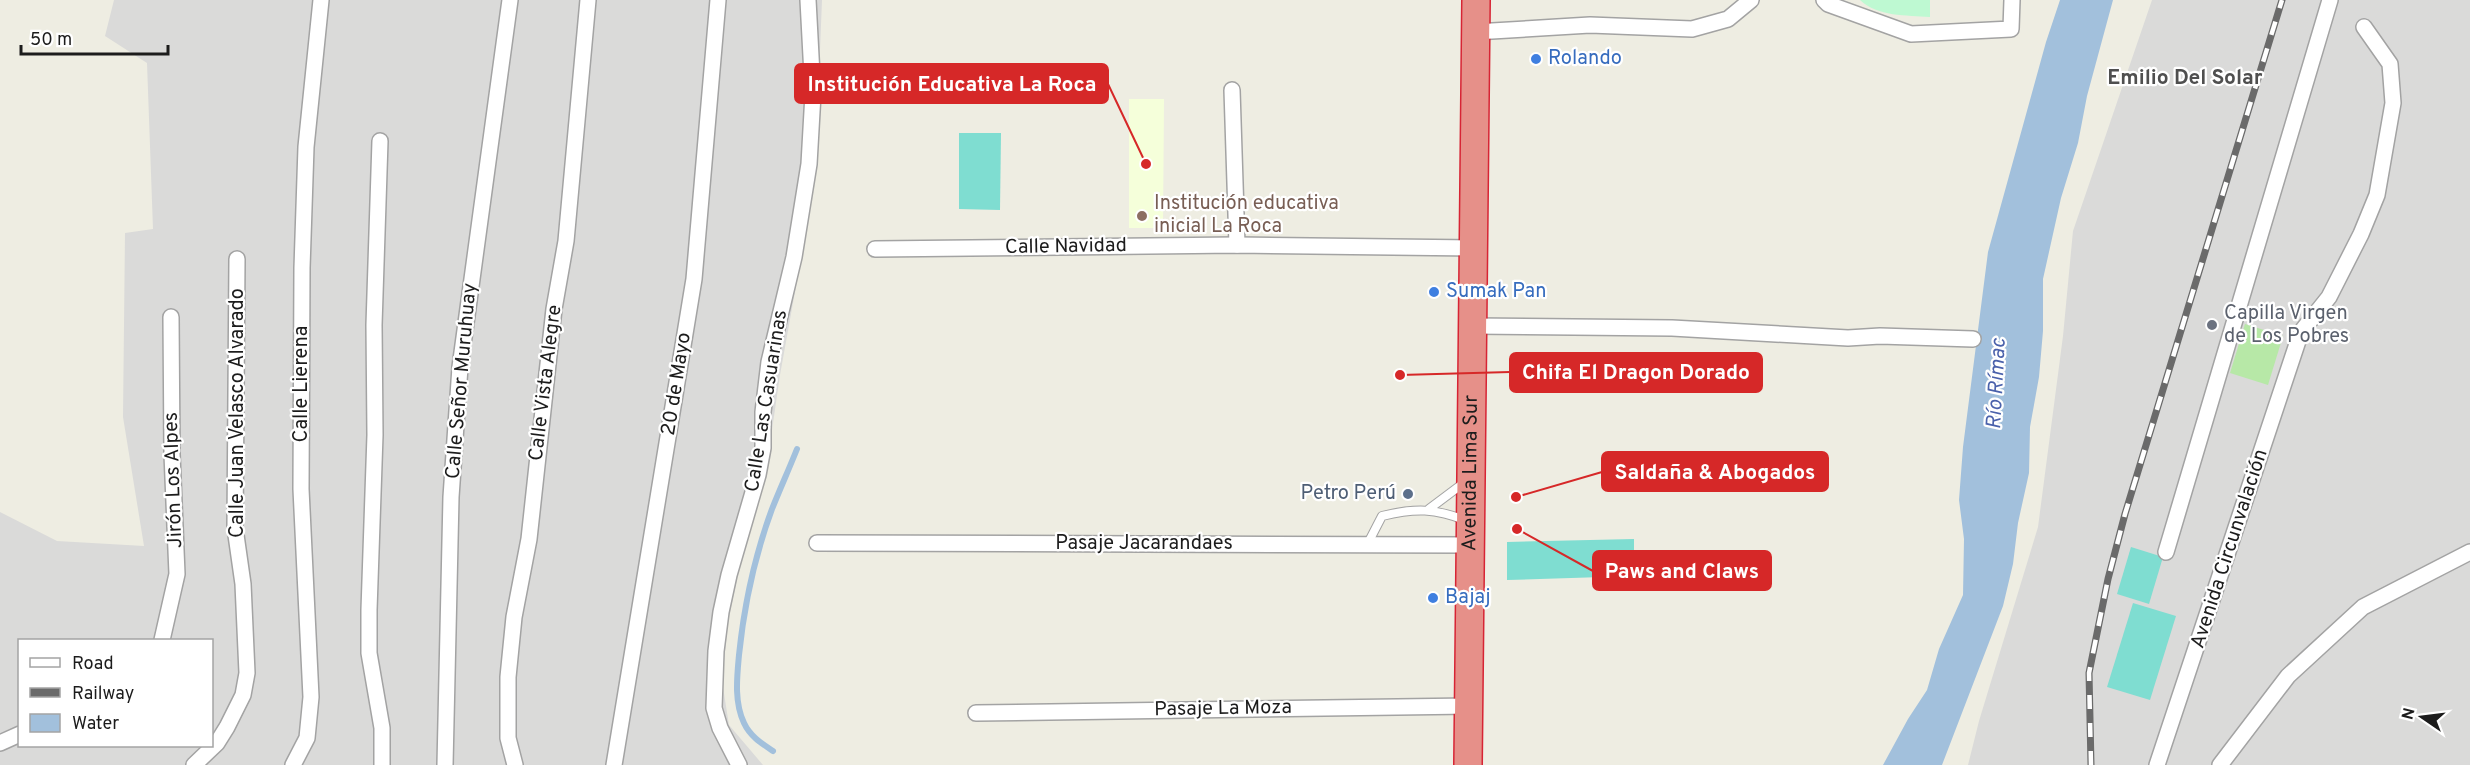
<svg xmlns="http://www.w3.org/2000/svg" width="2470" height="765" font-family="Overpass,sans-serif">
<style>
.residential{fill:#dadad9;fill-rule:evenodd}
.education{fill:#f5ffda}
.grass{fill:#b7e8a7}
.park{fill:#bef9d2}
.pitch{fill:#7fddd1}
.water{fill:#a2c0dc}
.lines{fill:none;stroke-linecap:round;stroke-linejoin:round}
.stream{stroke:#a2c0dc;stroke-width:6}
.lane-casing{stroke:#a3a3a3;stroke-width:10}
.street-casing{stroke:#a3a3a3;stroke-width:18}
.highway-casing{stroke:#d72434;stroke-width:30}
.lane{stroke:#fff;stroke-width:8}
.street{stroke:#fff;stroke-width:15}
.highway{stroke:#e69089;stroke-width:27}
.rail-casing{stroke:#6a6a6a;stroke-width:7}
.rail{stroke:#fff;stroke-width:4.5;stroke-dasharray:14;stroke-linecap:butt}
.shop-dot{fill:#3f7fe0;stroke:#fff;stroke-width:2}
.education-dot{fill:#8d6e63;stroke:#fff;stroke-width:2}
.worship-dot{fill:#6b7280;stroke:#fff;stroke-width:2}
.service-dot{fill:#5c6f8a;stroke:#fff;stroke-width:2}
.labels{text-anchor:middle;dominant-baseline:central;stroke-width:4.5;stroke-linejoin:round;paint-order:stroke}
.shop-label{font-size:20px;fill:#366cbe;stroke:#fff;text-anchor:start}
.education-label{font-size:20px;fill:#785e54;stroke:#fff;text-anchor:start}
.street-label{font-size:20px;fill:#1c1c1c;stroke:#fff}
.worship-label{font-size:20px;fill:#5b616d;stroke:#fff;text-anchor:start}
.service-label{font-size:20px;fill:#4e5e75;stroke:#fff;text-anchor:end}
.neighbourhood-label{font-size:21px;font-weight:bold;fill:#4f4f4f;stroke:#fff}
.water-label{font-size:21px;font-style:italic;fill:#4a61ab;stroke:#fff}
.leader{fill:none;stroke:#d62828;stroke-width:2}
.callout-dot{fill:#d62828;stroke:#fff;stroke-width:2}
.callout{fill:#d62828;stroke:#d62828;stroke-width:2}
.callout-label{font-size:21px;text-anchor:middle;font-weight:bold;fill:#fff}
</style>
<rect width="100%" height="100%" fill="#eeede2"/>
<g class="residential">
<path d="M 114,0 L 822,0 L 819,75 L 809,214 L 780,375 L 765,478 L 745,541 L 728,621 L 722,681 L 729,725 L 763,765 L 0,765 L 0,512 L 57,541 L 144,546 L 123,417 L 125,233 L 153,229 L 147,63 L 105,36 ZM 20,640 L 212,640 L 212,746 L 20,746 Z"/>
<path d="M 2152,0 L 2470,0 L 2470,765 L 1968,765 L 1979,721 L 2038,527 L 2063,336 L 2073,231 Z"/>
</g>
<path class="education" d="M 1129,99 L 1164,99 L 1163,228 L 1129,228 Z"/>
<path class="grass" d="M 2245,324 L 2283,336 L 2268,385 L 2230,373 Z"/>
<path class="park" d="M 1860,0 L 1930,0 L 1930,17 C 1906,15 1878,17 1860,0 Z"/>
<g class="pitch">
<path d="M 959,133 L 1001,133 L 1000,210 L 959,209 Z"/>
<path d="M 1634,539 L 1634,576 L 1507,580 L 1507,542 Z"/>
<path d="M 2131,547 L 2163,557 L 2149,604 L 2117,594 Z"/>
<path d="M 2133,603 L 2176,616 L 2150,700 L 2107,687 Z"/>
</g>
<path class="water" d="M 2060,0 L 2113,0 L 2087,96 L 2078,143 L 2061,198 L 2043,279 L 2043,331 L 2039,377 L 2030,427 L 2029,473 L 2018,523 L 2013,564 L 2003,606 L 1942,765 L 1883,765 L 1908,719 L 1927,690 L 1939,649 L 1963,595 L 1964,539 L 1959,500 L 1963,447 L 1988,252 L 2046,42 Z"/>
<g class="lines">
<path class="stream" d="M 773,751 C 761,743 750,736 744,723 C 734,702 737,677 739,655 C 744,606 755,555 772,509 C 780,489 789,469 797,449"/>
<defs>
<g id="lane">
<path d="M 1429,509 L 1465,482"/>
<path d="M 1367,545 L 1382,516 C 1415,508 1435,508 1467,521"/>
</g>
<g id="street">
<path d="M 1824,0 L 1828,4 L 1911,34 L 2011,29 L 2012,0"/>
<path d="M 1475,32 L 1590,25 L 1692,29 L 1728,19 L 1751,0"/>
<path d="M 1232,90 L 1237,245"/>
<path d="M 380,141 L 374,325 L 375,435 L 369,610 L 369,653 L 382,728 L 382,765"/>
<path d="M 875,249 L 1237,245 L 1474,248"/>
<path d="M 1473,326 L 1672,328 L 1848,338 L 1880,336 L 1973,339"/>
<path d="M 817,543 L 1470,545"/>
<path d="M 2166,552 L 2330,0"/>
<path d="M 162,640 L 177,574 L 172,454 L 171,317"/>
<path d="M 976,713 L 1470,706"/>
<path d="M 0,743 L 20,734"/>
<path d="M 194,765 L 217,743 L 227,727 L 243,695 L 247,673 L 243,584 L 235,528 L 237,259"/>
<path d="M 293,765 L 307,738 L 311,697 L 301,489 L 302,268 L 306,147 L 321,0"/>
<path d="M 445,765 L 451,497 L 460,367 L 510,0"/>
<path d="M 515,765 L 508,738 L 508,677 L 514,617 L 529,539 L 554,309 L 566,241 L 588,0"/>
<path d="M 614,765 L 694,279 L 718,0"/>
<path d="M 739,765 L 720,728 L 714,708 L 716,651 L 721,612 L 729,575 L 758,475 L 763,448 L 763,412 L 769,362 L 794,257 L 809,164 L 813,94 L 808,0"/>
<path d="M 2157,765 L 2301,332 L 2329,297 L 2361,234 L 2377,195 L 2393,103 L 2390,64 L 2364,27"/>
<path d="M 2220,765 L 2288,676 L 2363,607 L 2470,552"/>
</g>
<g id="highway">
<path id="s1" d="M 1468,765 L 1476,0"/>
</g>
</defs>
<use href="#lane" class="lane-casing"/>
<use href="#street" class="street-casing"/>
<use href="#highway" class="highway-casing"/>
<use href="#lane" class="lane"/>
<use href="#street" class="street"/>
<use href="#highway" class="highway"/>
<defs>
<path id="rail" d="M 2091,765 L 2089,673 L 2108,579 L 2125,514 L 2282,0"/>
</defs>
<use href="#rail" class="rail-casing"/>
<use href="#rail" class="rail"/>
</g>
<g class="shop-dot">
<circle cx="1536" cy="59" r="6"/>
<circle cx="1434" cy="292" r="6"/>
<circle cx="1433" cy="598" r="6"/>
</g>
<circle class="education-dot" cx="1142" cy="216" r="6"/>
<circle class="worship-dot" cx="2212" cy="325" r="6"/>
<circle class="service-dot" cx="1408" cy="494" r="6"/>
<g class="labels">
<g class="shop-label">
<text x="1548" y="59">Rolando</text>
<text x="1446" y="292">Sumak Pan</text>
<text x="1445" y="598">Bajaj</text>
</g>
<g class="education-label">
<text x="1154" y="204">Institución educativa<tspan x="1154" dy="23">inicial La Roca</tspan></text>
</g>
<g class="street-label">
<text transform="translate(1066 247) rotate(-1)">Calle Navidad</text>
<text transform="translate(462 381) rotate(-85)">Calle Señor Muruhuay</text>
<text transform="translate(546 383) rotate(-83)">Calle Vista Alegre</text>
<text transform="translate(302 384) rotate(-90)">Calle Lierena</text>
<text transform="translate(677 384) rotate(-81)">20 de Mayo</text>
<text transform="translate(767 401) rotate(-81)">Calle Las Casuarinas</text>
<text transform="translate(238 413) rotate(-90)">Calle Juan Velasco Alvarado</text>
<text stroke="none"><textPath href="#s1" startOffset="292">Avenida Lima Sur</textPath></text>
<text transform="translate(174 480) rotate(-92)">Jirón Los Alpes</text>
<text x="1144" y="544">Pasaje Jacarandaes</text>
<text transform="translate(2230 549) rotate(-72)">Avenida Circunvalación</text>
<text transform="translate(1223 709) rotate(-1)">Pasaje La Moza</text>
</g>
<g class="worship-label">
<text x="2224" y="314">Capilla Virgen<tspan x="2224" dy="23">de Los Pobres</tspan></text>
</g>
<g class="service-label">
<text x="1396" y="494">Petro Perú</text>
</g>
<g class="neighbourhood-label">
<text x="2185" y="78">Emilio Del Solar</text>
</g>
<g class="water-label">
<text transform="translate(1997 384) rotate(-87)">Río Rímac</text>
</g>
</g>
<path class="leader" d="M1146 164L1108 84M1400 375L1510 372M1516 497L1602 472M1517 529L1593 571"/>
<g class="callout-dot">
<circle cx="1146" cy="164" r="6"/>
<circle cx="1400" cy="375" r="6"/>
<circle cx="1516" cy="497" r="6"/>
<circle cx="1517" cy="529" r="6"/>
</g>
<g class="callout">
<rect x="795" y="64" width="313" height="39" rx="6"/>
<rect x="1510" y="353" width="252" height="39" rx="6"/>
<rect x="1602" y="452" width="226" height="39" rx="6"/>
<rect x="1593" y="551" width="178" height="39" rx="6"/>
</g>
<g class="callout-label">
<text x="952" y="91">Institución Educativa La Roca</text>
<text x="1636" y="379">Chifa El Dragon Dorado</text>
<text x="1715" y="479">Saldaña &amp; Abogados</text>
<text x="1682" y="578">Paws and Claws</text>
</g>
<rect x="18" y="639" width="195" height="108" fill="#ffffff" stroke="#a4a4a4" stroke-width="1.5"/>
<rect x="30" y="658" width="30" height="9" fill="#ffffff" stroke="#a4a4a4" stroke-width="1.5"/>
<text x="72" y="669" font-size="18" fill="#1c1c1c">Road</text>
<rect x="30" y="688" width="30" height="9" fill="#6a6a6a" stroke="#a4a4a4" stroke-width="1.5"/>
<text x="72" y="699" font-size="18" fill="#1c1c1c">Railway</text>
<rect x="30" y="714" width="30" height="18" fill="#a2c0dc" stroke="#a4a4a4" stroke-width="1.5"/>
<text x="72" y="729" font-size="18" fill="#1c1c1c">Water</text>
<g transform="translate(2422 717) rotate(284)" stroke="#ffffff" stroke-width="4.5" paint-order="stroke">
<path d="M0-4.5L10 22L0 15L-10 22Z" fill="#1c1c1c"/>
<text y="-9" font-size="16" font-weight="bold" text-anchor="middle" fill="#1c1c1c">N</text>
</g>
<path d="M21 45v9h147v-9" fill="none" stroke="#1c1c1c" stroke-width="3"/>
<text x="30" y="45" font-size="18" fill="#1c1c1c" stroke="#ffffff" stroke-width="4.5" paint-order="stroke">50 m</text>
</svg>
